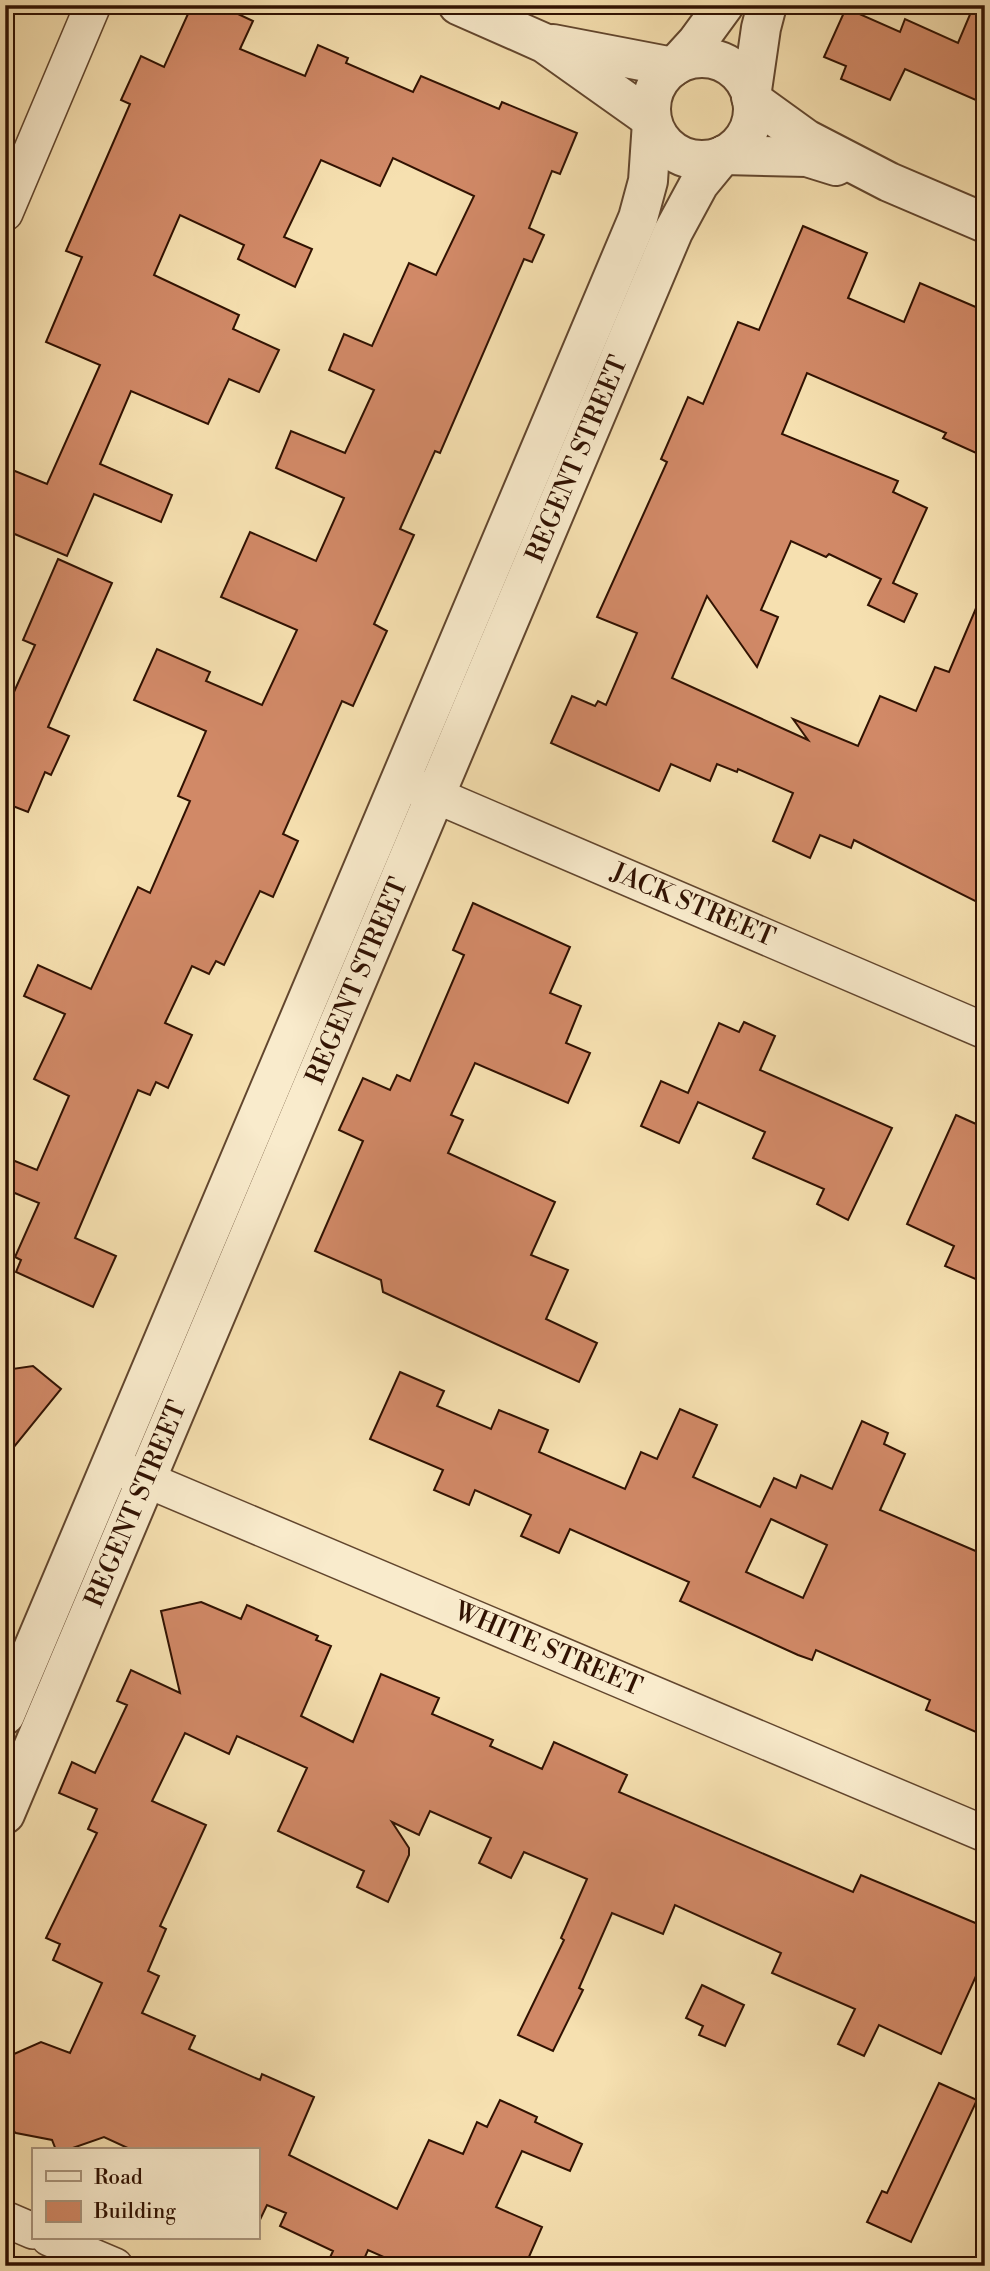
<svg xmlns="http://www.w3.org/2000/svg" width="990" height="2271" font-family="'Libre Bodoni',serif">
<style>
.building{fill:#d18967;stroke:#311202;stroke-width:2;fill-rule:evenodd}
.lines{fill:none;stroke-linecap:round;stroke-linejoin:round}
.minor-casing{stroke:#62462e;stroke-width:38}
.tertiary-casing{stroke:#62462e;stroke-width:42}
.minor{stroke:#f9ebcc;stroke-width:35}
.tertiary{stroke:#f9ebcc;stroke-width:38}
.labels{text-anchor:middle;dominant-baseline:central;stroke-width:6;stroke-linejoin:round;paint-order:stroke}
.street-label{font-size:26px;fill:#311202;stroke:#f9ebcc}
</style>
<rect width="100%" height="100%" fill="#f6e0b0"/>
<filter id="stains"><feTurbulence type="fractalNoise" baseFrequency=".00286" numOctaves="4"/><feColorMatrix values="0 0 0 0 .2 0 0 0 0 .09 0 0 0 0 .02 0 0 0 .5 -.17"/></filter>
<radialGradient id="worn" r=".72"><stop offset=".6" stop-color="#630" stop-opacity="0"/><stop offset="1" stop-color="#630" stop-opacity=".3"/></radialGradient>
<g class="building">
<path d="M 192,5 L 219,5 L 253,21 L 240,49 L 305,76 L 318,45 L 348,58 L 346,63 L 413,92 L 421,76 L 499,109 L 502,102 L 577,133 L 560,174 L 552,171 L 529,228 L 544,235 L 532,262 L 524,259 L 440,453 L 435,451 L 400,529 L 414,535 L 374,624 L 387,631 L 353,706 L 342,701 L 283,834 L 298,841 L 273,897 L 260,891 L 224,965 L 216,961 L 209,974 L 192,966 L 165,1023 L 192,1035 L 168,1088 L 156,1082 L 150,1095 L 138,1090 L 75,1238 L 116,1256 L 93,1307 L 16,1272 L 21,1260 L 15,1257 L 39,1203 L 5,1189 L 5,1157 L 37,1170 L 69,1096 L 34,1079 L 65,1014 L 24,996 L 38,965 L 91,989 L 138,887 L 150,893 L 190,801 L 178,796 L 206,731 L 134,700 L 157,649 L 210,672 L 206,681 L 262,705 L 297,630 L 221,597 L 250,532 L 316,561 L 344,498 L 276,468 L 291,431 L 345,453 L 374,390 L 329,370 L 344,334 L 372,346 L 409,263 L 436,275 L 474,196 L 393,158 L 380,186 L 321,160 L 284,237 L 312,249 L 295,287 L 238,259 L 244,245 L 180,215 L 154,275 L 239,315 L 233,329 L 279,350 L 259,392 L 229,379 L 208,424 L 131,391 L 100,464 L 172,495 L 161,522 L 94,494 L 67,556 L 5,530 L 5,467 L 47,484 L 100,365 L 46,342 L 82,257 L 66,251 L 130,104 L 121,100 L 141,56 L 164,67 Z"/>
<path d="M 974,5 L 985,5 L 985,104 L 905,69 L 890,100 L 841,79 L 846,66 L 824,57 L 846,8 L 900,32 L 905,19 L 958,43 Z"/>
<path d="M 803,226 L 867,253 L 848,298 L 904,322 L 920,283 L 985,311 L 985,457 L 943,438 L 946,433 L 807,373 L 782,434 L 898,481 L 893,492 L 927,508 L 893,583 L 917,594 L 904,622 L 868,605 L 881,579 L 829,554 L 826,557 L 791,541 L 761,610 L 778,617 L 757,667 L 707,596 L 672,678 L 808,740 L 793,719 L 858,746 L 880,696 L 916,711 L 935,667 L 949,672 L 985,587 L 985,906 L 854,840 L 851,848 L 820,835 L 810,858 L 773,841 L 793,793 L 738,769 L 737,772 L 717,764 L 710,781 L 671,764 L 659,791 L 551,743 L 572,696 L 595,706 L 598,701 L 606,705 L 637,633 L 597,617 L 667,462 L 661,459 L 688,397 L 703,404 L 738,322 L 759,330 Z"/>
<path d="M 58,559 L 112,583 L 48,727 L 69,736 L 51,775 L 45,772 L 28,812 L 5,803 L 5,712 L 35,645 L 23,640 Z"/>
<path d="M 473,903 L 570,947 L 550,993 L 581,1006 L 566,1043 L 590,1053 L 568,1103 L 475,1063 L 451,1115 L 463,1120 L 448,1153 L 555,1202 L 531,1255 L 568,1270 L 546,1319 L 597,1343 L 579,1382 L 383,1292 L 381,1280 L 315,1251 L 363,1141 L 339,1130 L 363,1078 L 390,1090 L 397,1075 L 410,1081 L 464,955 L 453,950 Z"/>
<path d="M 744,1022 L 775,1036 L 760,1070 L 892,1128 L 848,1220 L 817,1204 L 824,1189 L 753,1158 L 765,1132 L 698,1102 L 679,1143 L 641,1126 L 661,1081 L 688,1093 L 719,1023 L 739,1032 Z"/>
<path d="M 956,1115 L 985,1128 L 985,1283 L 945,1266 L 954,1246 L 907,1224 Z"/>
<path d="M 33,1366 L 61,1389 L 5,1458 L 5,1370 Z"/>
<path d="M 400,1372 L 444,1391 L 437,1406 L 491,1429 L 499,1410 L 548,1430 L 539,1452 L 625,1489 L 641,1452 L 657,1459 L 680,1409 L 717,1425 L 693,1477 L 760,1507 L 774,1478 L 796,1488 L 801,1475 L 832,1489 L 862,1421 L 888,1433 L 884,1444 L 905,1454 L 880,1510 L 985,1555 L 985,1736 L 926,1710 L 930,1700 L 816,1650 L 812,1660 L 798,1655 L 680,1601 L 689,1582 L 570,1529 L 559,1553 L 521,1536 L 531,1515 L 475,1490 L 469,1505 L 434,1490 L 443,1470 L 370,1439 ZM 771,1519 L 827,1545 L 803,1598 L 746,1572 Z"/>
<path d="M 201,1602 L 241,1619 L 247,1605 L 318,1636 L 316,1640 L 331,1646 L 301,1716 L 353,1742 L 381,1674 L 439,1698 L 432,1714 L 493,1740 L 490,1746 L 542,1769 L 554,1742 L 627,1775 L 619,1792 L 853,1892 L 861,1875 L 985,1927 L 985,1956 L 941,2054 L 879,2025 L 864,2056 L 838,2044 L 855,2009 L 772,1973 L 781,1953 L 675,1905 L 663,1934 L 612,1913 L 579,1988 L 583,1990 L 553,2051 L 518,2035 L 564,1940 L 561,1938 L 587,1879 L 524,1852 L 511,1878 L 479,1863 L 491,1838 L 430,1811 L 419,1835 L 392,1822 L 409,1848 L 409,1855 L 388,1902 L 357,1887 L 364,1871 L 278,1831 L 307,1768 L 237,1736 L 229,1754 L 185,1733 L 152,1801 L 206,1825 L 160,1926 L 166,1929 L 148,1971 L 159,1976 L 142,2013 L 195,2036 L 189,2049 L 260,2080 L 262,2074 L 314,2097 L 289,2155 L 397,2209 L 429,2140 L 463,2154 L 477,2122 L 487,2127 L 500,2100 L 537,2117 L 535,2122 L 582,2144 L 570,2171 L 522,2151 L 496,2207 L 542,2227 L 525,2266 L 404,2266 L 368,2250 L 361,2266 L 326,2266 L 333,2251 L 280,2226 L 286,2213 L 267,2205 L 257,2226 L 257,2150 L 132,2150 L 104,2137 L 67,2150 L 56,2150 L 52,2140 L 16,2133 L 5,2125 L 5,2058 L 41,2042 L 70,2053 L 102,1983 L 53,1960 L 60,1944 L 46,1938 L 97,1833 L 88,1829 L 97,1809 L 59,1793 L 72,1762 L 95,1773 L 127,1705 L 117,1701 L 131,1670 L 180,1693 L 161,1611 Z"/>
<path d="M 702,1985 L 744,2005 L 725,2046 L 699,2035 L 703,2026 L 686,2018 Z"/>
<path d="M 939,2083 L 977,2100 L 911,2242 L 867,2222 L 882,2191 L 887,2193 Z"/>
</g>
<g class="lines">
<defs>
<g id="minor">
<path d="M 5,213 L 93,5"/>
<path d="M 409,784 L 985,1031"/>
<path d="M 121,1469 L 985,1834"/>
<path d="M 5,2219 L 33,2231"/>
<path d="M 49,2238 L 115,2266"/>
</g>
<g id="tertiary">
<path d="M 458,5 L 544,43 L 651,119"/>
<path d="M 553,44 L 673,67"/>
<circle cx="702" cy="109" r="51"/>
<path d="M 676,65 L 697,42 L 724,5"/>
<path d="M 751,97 L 761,28 L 767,5"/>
<path d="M 752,100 L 806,139 L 889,182 L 985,223"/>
<path d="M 724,155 L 807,157 L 836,166"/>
<path d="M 5,1715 L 638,218 L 648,181 L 652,122"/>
<path d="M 5,1814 L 673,232 L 699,184 L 722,156"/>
</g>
</defs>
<use href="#minor" class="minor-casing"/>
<use href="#tertiary" class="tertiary-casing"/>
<use href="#minor" class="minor"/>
<use href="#tertiary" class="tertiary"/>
</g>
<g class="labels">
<g class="street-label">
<text transform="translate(577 459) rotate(-67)">REGENT STREET</text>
<text transform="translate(693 905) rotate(23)">JACK STREET</text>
<text transform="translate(357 981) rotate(-67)">REGENT STREET</text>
<text transform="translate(136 1504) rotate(-67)">REGENT STREET</text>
<text transform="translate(548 1649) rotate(23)">WHITE STREET</text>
</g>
</g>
<rect width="990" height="2271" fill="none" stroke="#f6e0b0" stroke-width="28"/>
<rect x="7" y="7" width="976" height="2257" fill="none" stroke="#311202" stroke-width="3.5"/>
<rect x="14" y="14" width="962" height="2243" fill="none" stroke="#311202" stroke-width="2"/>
<rect x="32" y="2148" width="228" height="91" fill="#f9ebcc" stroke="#a9947b" stroke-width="2"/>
<rect x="46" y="2171" width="35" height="10" fill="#f9ebcc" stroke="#a9947b" stroke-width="2"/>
<text x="94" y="2184" font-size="21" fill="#311202">Road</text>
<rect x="46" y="2201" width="35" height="21" fill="#d18967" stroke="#a9947b" stroke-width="2"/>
<text x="94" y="2218" font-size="21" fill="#311202">Building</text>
<rect width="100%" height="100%" filter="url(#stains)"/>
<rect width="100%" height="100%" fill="url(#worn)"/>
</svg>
